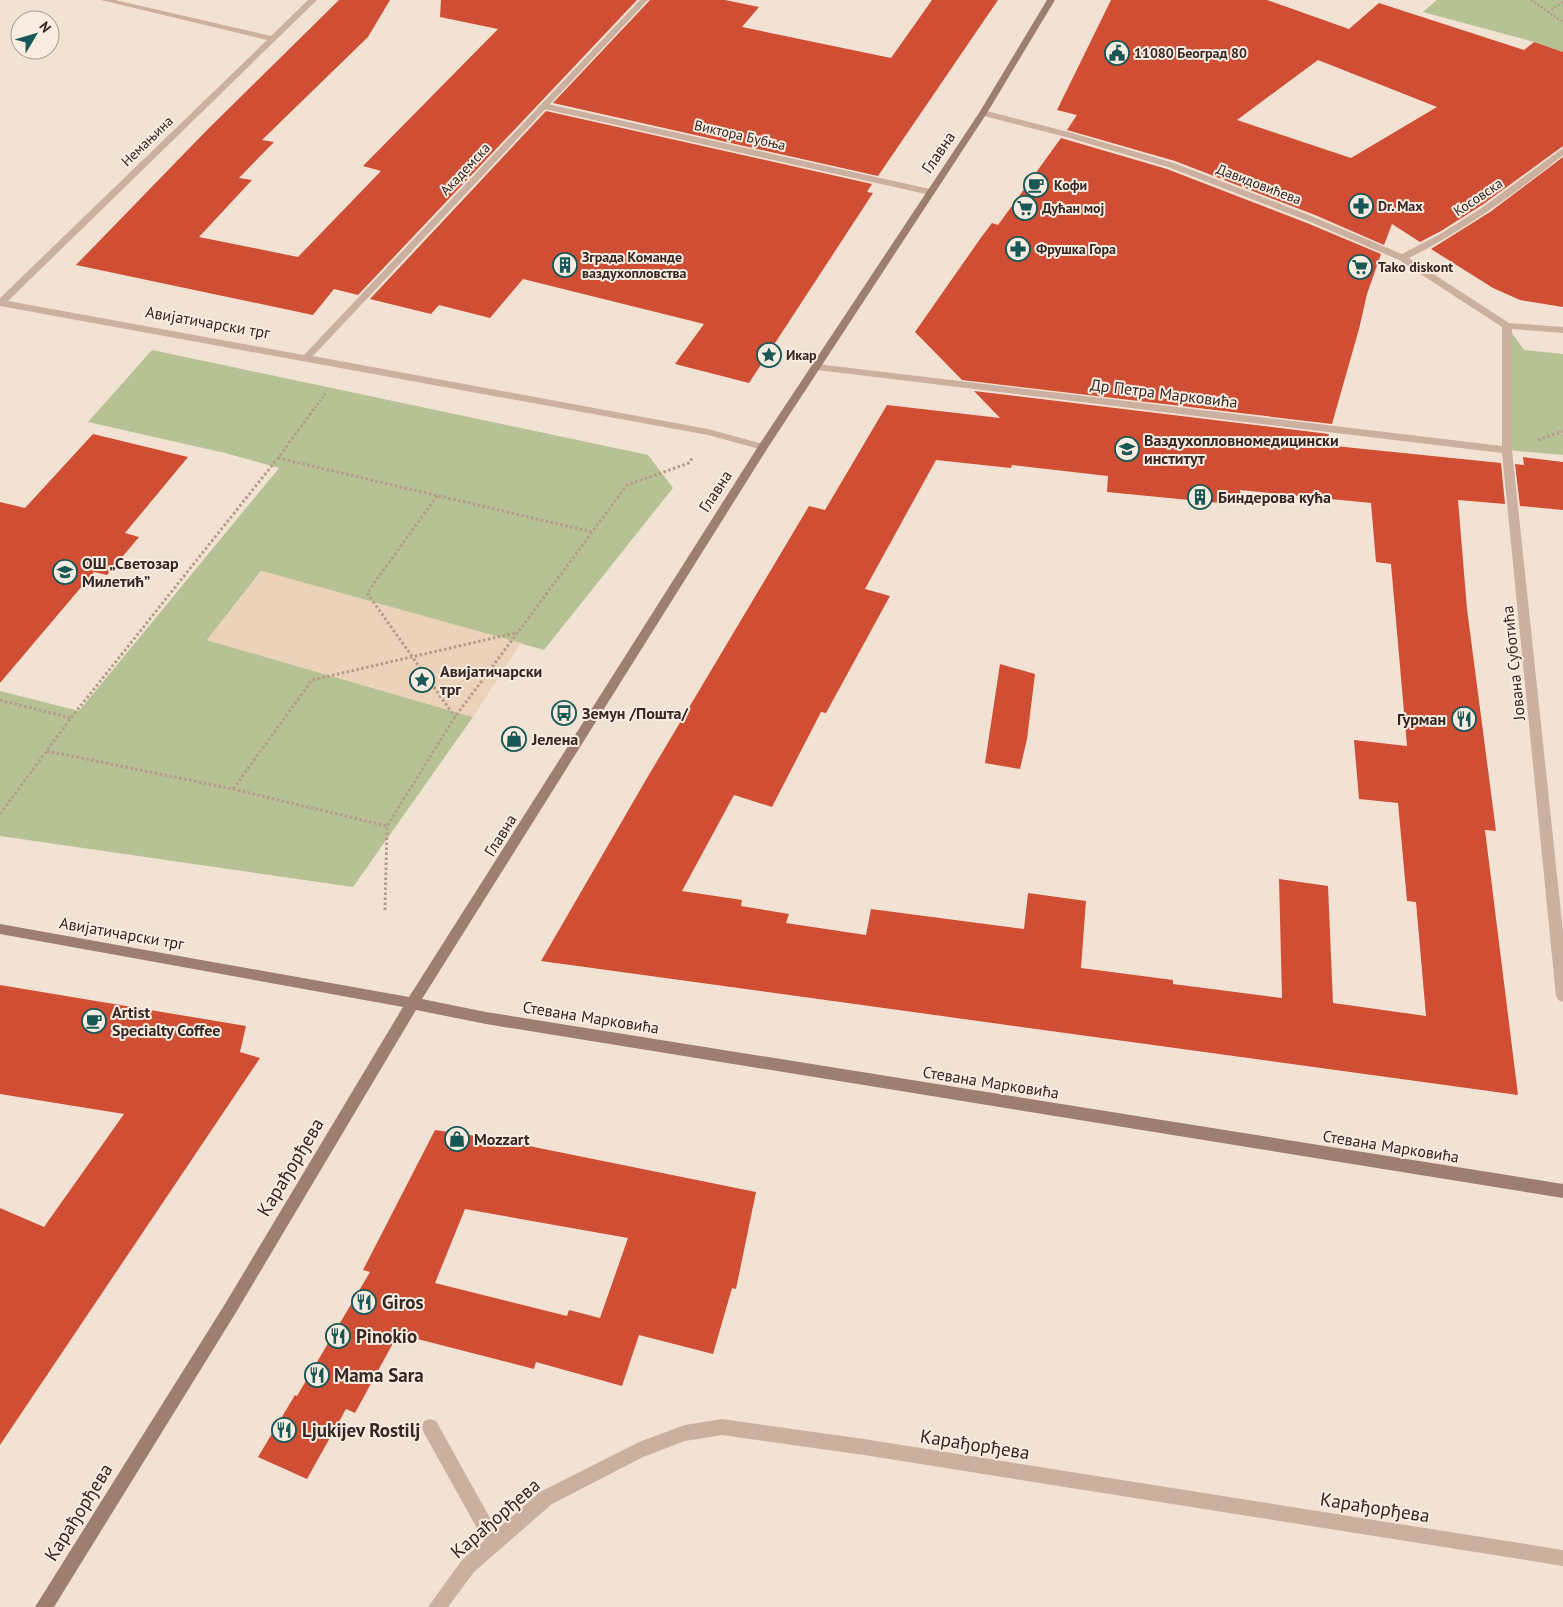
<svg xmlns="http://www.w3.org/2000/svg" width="1563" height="1607" font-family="'PT Sans',sans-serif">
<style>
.green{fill:#b6c294}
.plaza{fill:#ecd2b9}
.building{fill:#d04e34;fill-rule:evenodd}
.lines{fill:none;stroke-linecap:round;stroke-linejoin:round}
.path-far1{stroke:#b69a8a;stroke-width:2.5;stroke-dasharray:2 2;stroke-linecap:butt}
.path{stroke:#b69a8a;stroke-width:3;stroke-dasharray:2.5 2.5;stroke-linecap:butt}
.lane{fill:#cbb0a0;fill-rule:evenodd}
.street{fill:#cbb0a0;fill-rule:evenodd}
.secondary{fill:#9e7e71;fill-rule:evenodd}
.labels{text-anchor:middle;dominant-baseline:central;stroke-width:4;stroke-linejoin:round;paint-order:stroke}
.far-poi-label{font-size:14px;font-weight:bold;fill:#342724;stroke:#faece0;text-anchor:start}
.far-street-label{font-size:14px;fill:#342724;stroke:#faece0}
.street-label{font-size:16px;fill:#342724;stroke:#faece0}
.poi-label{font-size:16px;font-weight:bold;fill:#342724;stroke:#faece0;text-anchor:start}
.near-street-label{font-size:19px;fill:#342724;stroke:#faece0}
.near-poi-label{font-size:19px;font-weight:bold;fill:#342724;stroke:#faece0;text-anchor:start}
</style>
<rect width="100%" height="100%" fill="#f2e2d4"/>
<g class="green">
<path d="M 1437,0 L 1563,0 L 1563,52 L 1534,42 L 1423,12 Z"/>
<path d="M 1507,326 L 1524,350 L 1563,354 L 1563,455 L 1507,450 Z"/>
<path d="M 152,350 L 648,455 L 673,488 L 544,650 L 261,571 L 207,640 L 473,717 L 353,887 L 0,836 L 0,691 L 79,711 L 279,468 L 225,453 L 88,422 Z"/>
</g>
<path class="plaza" d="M 262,571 L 521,643 L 473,717 L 207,640 Z"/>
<g class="building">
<path d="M 339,0 L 390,0 L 368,37 L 262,140 L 274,142 L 239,178 L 252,180 L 199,237 L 298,257 L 381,171 L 363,166 L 498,29 L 440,17 L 441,0 L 637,0 L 358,295 L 334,289 L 313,315 L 76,265 L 208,129 Z"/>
<path d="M 650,0 L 725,0 L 759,7 L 742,27 L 891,58 L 932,0 L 998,0 L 878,176 L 553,103 Z"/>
<path d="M 1111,0 L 1267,0 L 1349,29 L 1379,3 L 1524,50 L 1534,42 L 1563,52 L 1563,146 L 1482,205 L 1441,231 L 1420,242 L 1392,224 L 1384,245 L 1315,215 L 1175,161 L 1067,130 L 1077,115 L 1057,110 ZM 1318,60 L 1437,107 L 1351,158 L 1237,120 Z"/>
<path d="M 546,111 L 872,184 L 867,192 L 873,193 L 749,383 L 675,364 L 704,324 L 523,279 L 490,318 L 439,305 L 431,314 L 370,299 Z"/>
<path d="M 1061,138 L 1167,169 L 1307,223 L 1381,254 L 1367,294 L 1359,329 L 1332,424 L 962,380 L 915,332 L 980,239 L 992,223 L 998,225 Z"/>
<path d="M 1563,157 L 1563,307 L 1520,300 L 1493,288 L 1431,249 L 1490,212 Z"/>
<path d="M 974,391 L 1329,434 L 1325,445 L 1501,463 L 1505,504 L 1458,500 L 1467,609 L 1496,831 L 1485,830 L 1518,1095 L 541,961 L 647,778 L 809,506 L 825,510 L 887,405 L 1000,418 ZM 936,460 L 1011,468 L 1012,465 L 1108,476 L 1107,492 L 1241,505 L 1240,490 L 1371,503 L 1376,562 L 1391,564 L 1407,746 L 1354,740 L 1359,799 L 1398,803 L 1407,901 L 1416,902 L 1426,1016 L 1333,1003 L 1328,886 L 1279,879 L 1282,998 L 1173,984 L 1173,980 L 1081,968 L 1086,901 L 1028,893 L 1024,929 L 871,909 L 866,935 L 786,923 L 789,914 L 741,906 L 742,900 L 682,891 L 734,795 L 772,807 L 821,712 L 826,713 L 890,596 L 865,589 Z"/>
<path d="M 93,434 L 188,457 L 125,533 L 139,537 L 107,575 L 94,572 L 0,683 L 0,502 L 25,508 Z"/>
<path d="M 1523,457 L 1563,462 L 1563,510 L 1520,506 L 1515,464 L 1524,465 Z"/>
<path d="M 1000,664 L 1035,674 L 1027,739 L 1020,769 L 985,763 Z"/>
<path d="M 0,985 L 246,1026 L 240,1052 L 260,1058 L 0,1445 L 0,1208 L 44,1227 L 124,1114 L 0,1094 Z"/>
<path d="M 435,1130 L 490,1138 L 756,1192 L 736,1289 L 732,1288 L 713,1354 L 639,1335 L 622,1386 L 536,1362 L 534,1369 L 398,1334 L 355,1413 L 346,1409 L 307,1479 L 258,1457 L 295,1395 L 297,1396 L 370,1272 L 363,1270 ZM 465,1209 L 628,1238 L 600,1318 L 569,1310 L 567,1316 L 435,1283 Z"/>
</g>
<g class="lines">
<g class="path-far1">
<path d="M 1531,0 L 1563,22"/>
<path d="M 1548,12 L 1563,2"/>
<path d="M 315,408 L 326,392"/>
</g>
<g class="path">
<path d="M 1538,440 L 1563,431"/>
<path d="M 278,458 L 592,532"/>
<path d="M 437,496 L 367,593 L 455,717"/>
<path d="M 0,700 L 71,718"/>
<path d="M 47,751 L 233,789 L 312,680 L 515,633"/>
<path d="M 233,789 L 387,826"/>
<path d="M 0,814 L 71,718 L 278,458 L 316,406"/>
<path d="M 385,910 L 387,826 L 455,717 L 627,485 L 689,463 L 693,457"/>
</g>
<g class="lane">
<path d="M 543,103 L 930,189 L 935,192 L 930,195 L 540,108 L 539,106 Z"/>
<path d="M 430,1419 L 436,1421 L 500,1536 L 502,1542 L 500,1548 L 494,1550 L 488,1548 L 424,1433 L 422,1427 L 424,1421 Z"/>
</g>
<g class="street">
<path d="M 101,0 L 115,0 L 271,36 L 308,0 L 317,0 L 8,301 L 304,355 L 640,0 L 648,0 L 313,356 L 708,429 L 767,445 L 768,447 L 767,449 L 763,450 L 708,435 L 0,306 L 0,298 L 267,40 Z"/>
<path d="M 983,110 L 1072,133 L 1174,163 L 1314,217 L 1402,254 L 1442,233 L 1483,207 L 1563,148 L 1563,155 C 1515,194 1464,230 1409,258 L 1509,323 L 1563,327 L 1563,333 L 1512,329 L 1512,450 L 1563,932 L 1563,1002 L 1558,1000 L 1556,996 L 1502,453 L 817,370 L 812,367 L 817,364 L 1502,446 L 1502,327 L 1399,260 L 1308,221 L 1168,167 L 1066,137 L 980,115 L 979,113 Z"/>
<path d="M 722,1419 L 864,1439 L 1563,1550 L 1563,1566 L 864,1455 L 722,1435 L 685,1441 L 643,1457 L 552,1504 L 474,1572 L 448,1607 L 428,1607 L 462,1560 L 540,1492 L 639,1442 L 685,1425 Z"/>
</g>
<path class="secondary" d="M 1047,0 L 1055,0 L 987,113 L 767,449 L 422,999 L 486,1012 L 1563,1184 L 1563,1198 L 486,1024 L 416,1010 L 235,1314 L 54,1607 L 35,1607 L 225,1304 L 403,1007 L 0,934 L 0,924 L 409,997 L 759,445 L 979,113 Z"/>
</g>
<defs>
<symbol id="civic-ring" viewBox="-11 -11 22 22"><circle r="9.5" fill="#faece0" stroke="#175857" stroke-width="1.5"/><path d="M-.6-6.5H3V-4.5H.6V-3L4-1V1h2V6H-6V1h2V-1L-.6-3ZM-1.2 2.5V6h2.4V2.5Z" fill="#175857"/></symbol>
<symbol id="cafe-ring" viewBox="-11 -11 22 22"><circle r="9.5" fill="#faece0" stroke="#175857" stroke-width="1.5"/><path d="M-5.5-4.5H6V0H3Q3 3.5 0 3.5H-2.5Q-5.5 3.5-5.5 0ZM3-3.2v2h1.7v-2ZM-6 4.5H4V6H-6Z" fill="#175857"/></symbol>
<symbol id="pharmacy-ring" viewBox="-11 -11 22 22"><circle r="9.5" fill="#faece0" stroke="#175857" stroke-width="1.5"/><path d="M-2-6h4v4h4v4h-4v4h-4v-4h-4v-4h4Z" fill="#175857"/></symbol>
<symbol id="supermarket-ring" viewBox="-11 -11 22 22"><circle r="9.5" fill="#faece0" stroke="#175857" stroke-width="1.5"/><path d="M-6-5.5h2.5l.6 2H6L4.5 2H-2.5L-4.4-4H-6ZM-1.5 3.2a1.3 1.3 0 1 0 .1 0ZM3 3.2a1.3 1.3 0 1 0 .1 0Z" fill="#175857"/></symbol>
<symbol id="building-ring" viewBox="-11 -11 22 22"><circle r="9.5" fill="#faece0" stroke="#175857" stroke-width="1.5"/><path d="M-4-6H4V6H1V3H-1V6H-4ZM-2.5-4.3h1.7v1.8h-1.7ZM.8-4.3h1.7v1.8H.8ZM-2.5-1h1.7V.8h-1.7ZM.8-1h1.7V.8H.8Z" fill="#175857"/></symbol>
<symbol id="sight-ring" viewBox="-11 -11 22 22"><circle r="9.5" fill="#faece0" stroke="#175857" stroke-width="1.5"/><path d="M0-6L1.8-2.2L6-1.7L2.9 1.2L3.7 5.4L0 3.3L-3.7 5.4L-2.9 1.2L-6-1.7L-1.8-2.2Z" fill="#175857"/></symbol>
<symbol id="university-ring" viewBox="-11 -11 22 22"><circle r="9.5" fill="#faece0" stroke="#175857" stroke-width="1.5"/><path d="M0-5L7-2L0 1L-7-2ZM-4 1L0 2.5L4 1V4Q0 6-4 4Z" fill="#175857"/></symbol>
<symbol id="school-ring" viewBox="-11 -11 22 22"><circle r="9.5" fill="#faece0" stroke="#175857" stroke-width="1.5"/><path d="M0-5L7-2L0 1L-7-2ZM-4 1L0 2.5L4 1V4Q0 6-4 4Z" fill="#175857"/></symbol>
<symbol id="bus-ring" viewBox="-11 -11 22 22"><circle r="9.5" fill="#faece0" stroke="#175857" stroke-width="1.5"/><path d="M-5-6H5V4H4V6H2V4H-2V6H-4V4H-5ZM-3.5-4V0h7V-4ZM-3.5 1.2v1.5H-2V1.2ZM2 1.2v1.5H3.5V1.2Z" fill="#175857"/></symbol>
<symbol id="restaurant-ring" viewBox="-11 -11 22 22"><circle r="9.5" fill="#faece0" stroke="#175857" stroke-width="1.5"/><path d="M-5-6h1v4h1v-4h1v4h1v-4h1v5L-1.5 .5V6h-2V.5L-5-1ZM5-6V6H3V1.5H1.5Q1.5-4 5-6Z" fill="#175857"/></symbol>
<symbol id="shop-ring" viewBox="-11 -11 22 22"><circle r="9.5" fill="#faece0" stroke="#175857" stroke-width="1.5"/><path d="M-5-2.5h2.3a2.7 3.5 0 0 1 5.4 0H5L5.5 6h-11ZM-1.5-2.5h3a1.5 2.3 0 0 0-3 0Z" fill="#175857"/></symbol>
</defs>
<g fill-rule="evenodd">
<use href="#civic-ring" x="1103" y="39" width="28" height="28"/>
<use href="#cafe-ring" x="1022" y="171" width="28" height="28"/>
<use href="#pharmacy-ring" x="1347" y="192" width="28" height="28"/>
<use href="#supermarket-ring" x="1011" y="194" width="28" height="28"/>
<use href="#pharmacy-ring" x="1004" y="235" width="28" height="28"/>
<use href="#building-ring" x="551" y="251" width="28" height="28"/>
<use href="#supermarket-ring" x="1346" y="253" width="28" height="28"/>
<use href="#sight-ring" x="755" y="341" width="28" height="28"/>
<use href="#university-ring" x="1113" y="435" width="28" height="28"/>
<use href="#building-ring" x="1186" y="483" width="28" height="28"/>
<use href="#school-ring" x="51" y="558" width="28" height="28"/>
<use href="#sight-ring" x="408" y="666" width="28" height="28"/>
<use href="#bus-ring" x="550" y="699" width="28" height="28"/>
<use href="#restaurant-ring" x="1450" y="705" width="28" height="28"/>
<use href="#shop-ring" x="500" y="725" width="28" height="28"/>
<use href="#cafe-ring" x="80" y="1007" width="28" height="28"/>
<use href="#shop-ring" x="443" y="1125" width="28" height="28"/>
<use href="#restaurant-ring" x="350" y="1288" width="28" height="28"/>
<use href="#restaurant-ring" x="324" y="1322" width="28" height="28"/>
<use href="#restaurant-ring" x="303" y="1361" width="28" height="28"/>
<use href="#restaurant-ring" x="270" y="1416" width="28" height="28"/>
</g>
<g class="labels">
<g class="far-poi-label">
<text x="1134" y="53">11080 Београд 80</text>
<text x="1054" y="185">Кофи</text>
<text x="1378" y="206">Dr. Max</text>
<text x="1042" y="208">Дућан мој</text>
<text x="1036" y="249">Фрушка Гора</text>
<text x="582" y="257">Зграда Команде<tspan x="582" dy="16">ваздухопловства</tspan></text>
<text x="1378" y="267">Tako diskont</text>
<text x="786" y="355">Икар</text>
</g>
<g class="far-street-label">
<text transform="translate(740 135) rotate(13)">Виктора Бубња</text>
<text transform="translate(147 141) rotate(-44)">Немањина</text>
<text transform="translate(465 169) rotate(-47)">Академска</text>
<text transform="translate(1259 184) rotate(21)">Давидовићева</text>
<text transform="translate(1478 197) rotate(-34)">Косовска</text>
</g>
<g class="street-label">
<text transform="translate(938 152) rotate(-56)">Главна</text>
<text transform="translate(208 322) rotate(10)">Авијатичарски трг</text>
<text transform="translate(1164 393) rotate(7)">Др Петра Марковића</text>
<text transform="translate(715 491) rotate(-57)">Главна</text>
<text transform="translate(1513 663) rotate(-96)">Јована Суботића</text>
<text transform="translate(500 835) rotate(-58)">Главна</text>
<text transform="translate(122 933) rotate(10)">Авијатичарски трг</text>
<text transform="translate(591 1017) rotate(9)">Стевана Марковића</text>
<text transform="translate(991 1082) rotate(9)">Стевана Марковића</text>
<text transform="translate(1391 1146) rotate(9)">Стевана Марковића</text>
</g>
<g class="poi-label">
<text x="1144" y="440">Ваздухопловномедицински<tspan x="1144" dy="18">институт</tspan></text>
<text x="1218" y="497">Биндерова кућа</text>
<text x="82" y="563">ОШ „Светозар<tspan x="82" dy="18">Милетић”</tspan></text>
<text x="440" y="671">Авијатичарски<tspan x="440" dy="18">трг</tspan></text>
<text x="582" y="713">Земун /Пошта/</text>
<text x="1446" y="719" text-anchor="end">Гурман</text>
<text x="532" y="739">Јелена</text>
<text x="112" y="1012">Artist<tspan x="112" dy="18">Specialty Coffee</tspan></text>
<text x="474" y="1139">Mozzart</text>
</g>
<g class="near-street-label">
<text transform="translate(290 1167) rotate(-59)">Карађорђева</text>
<text transform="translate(975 1444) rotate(9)">Карађорђева</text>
<text transform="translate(1375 1507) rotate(9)">Карађорђева</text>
<text transform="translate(78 1512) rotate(-58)">Карађорђева</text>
<text transform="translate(495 1518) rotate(-41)">Карађорђева</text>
</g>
<g class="near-poi-label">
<text x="382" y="1302">Giros</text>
<text x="356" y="1336">Pinokio</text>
<text x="334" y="1375">Mama Sara</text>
<text x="302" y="1430">Ljukijev Rostilj</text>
</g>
</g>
<g transform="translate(35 35) rotate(52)"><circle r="24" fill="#faece0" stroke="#ab9d95"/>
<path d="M0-4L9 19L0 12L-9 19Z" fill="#175857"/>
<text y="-8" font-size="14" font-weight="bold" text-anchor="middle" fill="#342724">N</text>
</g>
</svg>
